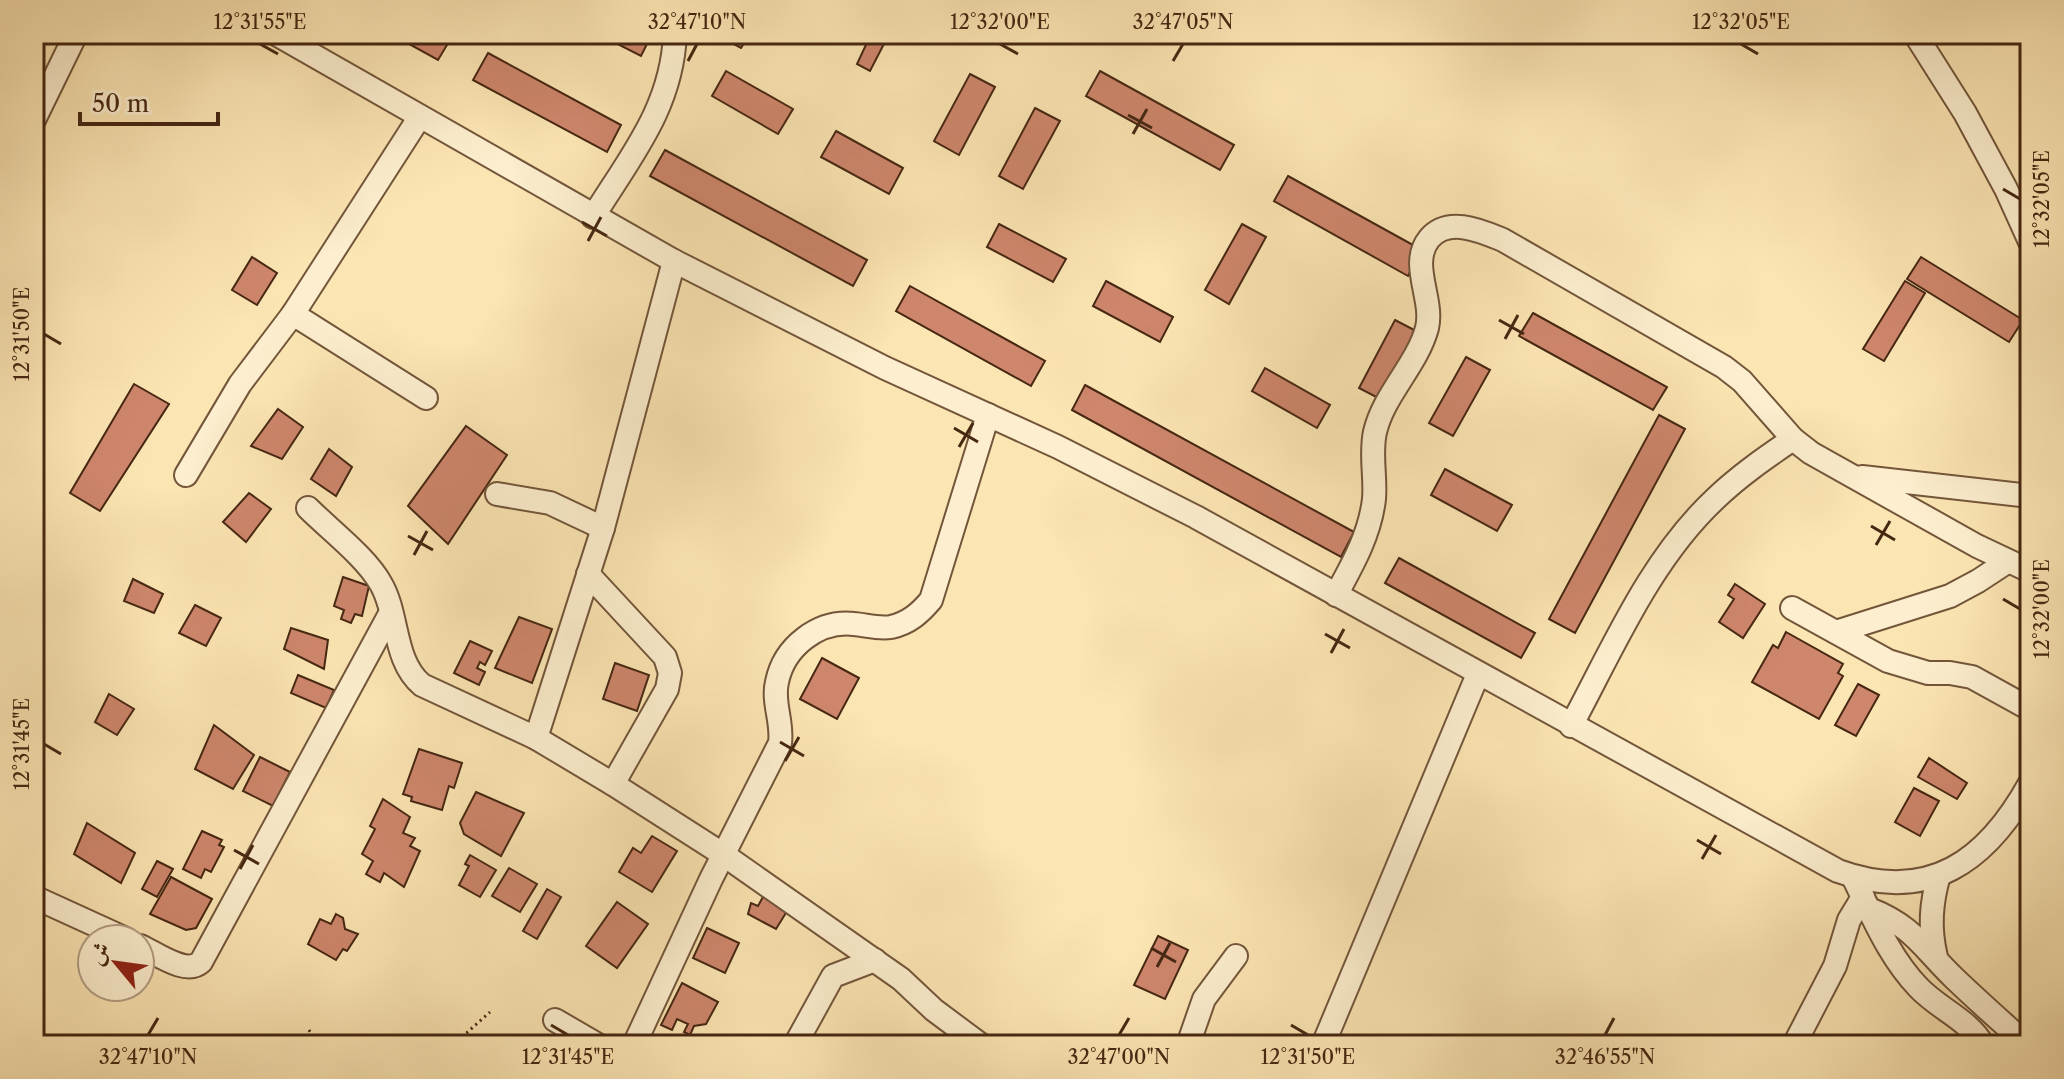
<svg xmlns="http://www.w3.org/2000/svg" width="2064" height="1079" font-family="'Libre Caslon Text',Amiri,serif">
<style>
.building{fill:#ce866c;stroke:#462712;stroke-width:2}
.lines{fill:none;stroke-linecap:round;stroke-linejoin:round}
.minor-casing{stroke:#73563a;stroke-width:26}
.path{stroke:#462712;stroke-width:3;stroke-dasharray:2 4;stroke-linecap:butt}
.minor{stroke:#fceece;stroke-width:22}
.ticks{fill:none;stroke:#462712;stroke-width:3}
.neatline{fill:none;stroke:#462712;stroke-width:3}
.ticks-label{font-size:20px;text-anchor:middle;fill:#462712}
</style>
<rect width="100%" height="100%" fill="#fbe5b3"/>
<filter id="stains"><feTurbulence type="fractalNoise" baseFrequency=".0025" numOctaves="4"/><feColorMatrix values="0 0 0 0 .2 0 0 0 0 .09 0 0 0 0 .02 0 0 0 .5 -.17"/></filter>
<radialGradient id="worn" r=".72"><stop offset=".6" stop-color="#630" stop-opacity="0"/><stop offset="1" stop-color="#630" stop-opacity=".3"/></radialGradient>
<g class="building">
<path d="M 391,34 L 452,34 L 453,35 L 438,60 Z"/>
<path d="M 598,34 L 652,34 L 641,56 Z"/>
<path d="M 715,34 L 750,34 L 741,48 Z"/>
<path d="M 871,34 L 886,40 L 870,71 L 857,64 Z"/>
<path d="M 488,53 L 621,125 L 607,152 L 473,80 Z"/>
<path d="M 726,71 L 793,109 L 778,134 L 712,96 Z"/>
<path d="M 1100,71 L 1234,145 L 1220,170 L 1086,96 Z"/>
<path d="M 970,74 L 995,87 L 959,155 L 934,141 Z"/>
<path d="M 1035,108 L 1060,121 L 1023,189 L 999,176 Z"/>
<path d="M 836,131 L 903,168 L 889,194 L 821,157 Z"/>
<path d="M 665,150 L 867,260 L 853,286 L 650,176 Z"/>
<path d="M 1288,176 L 1422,250 L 1408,276 L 1274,201 Z"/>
<path d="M 999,224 L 1066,259 L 1053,282 L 987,247 Z"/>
<path d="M 1242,224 L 1266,237 L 1229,304 L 1205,290 Z"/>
<path d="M 252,257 L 277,273 L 257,305 L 232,290 Z"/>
<path d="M 1921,257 L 2023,320 L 2009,342 L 1907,279 Z"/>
<path d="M 1106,281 L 1173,317 L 1160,342 L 1093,306 Z"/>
<path d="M 1905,281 L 1925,293 L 1884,361 L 1863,349 Z"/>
<path d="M 910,286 L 1045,361 L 1031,386 L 896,311 Z"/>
<path d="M 1533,313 L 1667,387 L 1653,410 L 1519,336 Z"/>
<path d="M 1395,320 L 1418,332 L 1382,400 L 1359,388 Z"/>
<path d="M 1466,357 L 1490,370 L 1453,436 L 1429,423 Z"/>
<path d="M 1265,368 L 1330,405 L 1317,428 L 1252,391 Z"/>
<path d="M 134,384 L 169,404 L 100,511 L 70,493 Z"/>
<path d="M 1085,385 L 1354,532 L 1341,557 L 1072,410 Z"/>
<path d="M 278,409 L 303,427 L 282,459 L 251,446 Z"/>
<path d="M 1659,415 L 1685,429 L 1575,633 L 1549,619 Z"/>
<path d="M 466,426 L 507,455 L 448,544 L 408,506 Z"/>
<path d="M 329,449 L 352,467 L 336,496 L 311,479 Z"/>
<path d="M 1445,469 L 1512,505 L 1497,531 L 1431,495 Z"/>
<path d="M 249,493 L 271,509 L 246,542 L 223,522 Z"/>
<path d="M 1399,558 L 1535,633 L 1521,658 L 1385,583 Z"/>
<path d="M 343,577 L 369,586 L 362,616 L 355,614 L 351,623 L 341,619 L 344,610 L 334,606 Z"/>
<path d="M 133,579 L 163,594 L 154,613 L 124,601 Z"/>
<path d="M 1735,584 L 1765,604 L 1743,638 L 1719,622 L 1734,599 L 1728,595 Z"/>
<path d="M 195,605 L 221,618 L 206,646 L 179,633 Z"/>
<path d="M 519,617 L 552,629 L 532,683 L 495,668 Z"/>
<path d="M 291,628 L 328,640 L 324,669 L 284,649 Z"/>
<path d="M 1786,632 L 1843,664 L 1838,673 L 1843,676 L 1819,719 L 1752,682 L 1773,645 L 1778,648 Z"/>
<path d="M 470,641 L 492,651 L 485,665 L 480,662 L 477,668 L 485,672 L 479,685 L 454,673 Z"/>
<path d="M 822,658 L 859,678 L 837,719 L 800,699 Z"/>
<path d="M 615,663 L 649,675 L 637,711 L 603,699 Z"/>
<path d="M 298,675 L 334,690 L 326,708 L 291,693 Z"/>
<path d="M 1858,684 L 1879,695 L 1856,736 L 1835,725 Z"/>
<path d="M 109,694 L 134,709 L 117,735 L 95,722 Z"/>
<path d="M 214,725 L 254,755 L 233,789 L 195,769 Z"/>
<path d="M 419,749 L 462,763 L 454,788 L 449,786 L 442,810 L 411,801 L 412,797 L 403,794 Z"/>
<path d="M 260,757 L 290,772 L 273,806 L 243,791 Z"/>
<path d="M 1929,758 L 1967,783 L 1957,799 L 1918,777 Z"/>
<path d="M 1914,788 L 1939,801 L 1920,836 L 1895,822 Z"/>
<path d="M 476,792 L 524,813 L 501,856 L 464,834 L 460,823 Z"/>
<path d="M 383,799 L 410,817 L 403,833 L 415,838 L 410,846 L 420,851 L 404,887 L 384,873 L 380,882 L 366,874 L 373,861 L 362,854 L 375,829 L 370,826 Z"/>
<path d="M 87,823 L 135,853 L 121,883 L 74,854 Z"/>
<path d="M 202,831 L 222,840 L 219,845 L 224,847 L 211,872 L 205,869 L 201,878 L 183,869 Z"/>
<path d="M 652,836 L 677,851 L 652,892 L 619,872 L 633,848 L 641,853 Z"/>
<path d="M 470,855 L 496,870 L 480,897 L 459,885 L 469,866 L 465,864 Z"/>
<path d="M 157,861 L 173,869 L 157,897 L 142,889 Z"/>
<path d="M 509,868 L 537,884 L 520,912 L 492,896 Z"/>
<path d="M 171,877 L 212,899 L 196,928 L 186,930 L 150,914 Z"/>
<path d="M 547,889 L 561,897 L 537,939 L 523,931 Z"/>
<path d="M 764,895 L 789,908 L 776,929 L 748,914 L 751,903 L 758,906 Z"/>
<path d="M 617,902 L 648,924 L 617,968 L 586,946 Z"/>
<path d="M 336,914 L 343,918 L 345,929 L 358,934 L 347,951 L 343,949 L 336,960 L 308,944 L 320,919 L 331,924 Z"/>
<path d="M 707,928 L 739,943 L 725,973 L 693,958 Z"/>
<path d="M 1158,936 L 1188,950 L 1165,999 L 1134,985 Z"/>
<path d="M 682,983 L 718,1002 L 706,1024 L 694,1026 L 690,1035 L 684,1032 L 688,1024 L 677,1019 L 672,1030 L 661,1025 Z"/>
</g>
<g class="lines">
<defs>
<g id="minor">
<path d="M 276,34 L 674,261 L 885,368 L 1058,447 L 1196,517 L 1838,871 C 1929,904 1987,861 2030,783"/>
<path d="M 1915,34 L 1965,113 L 2006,189 L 2030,242"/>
<path d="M 34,120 L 76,34"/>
<path d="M 593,217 C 630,157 672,108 675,34"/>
<path d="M 293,314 L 426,398"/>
<path d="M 186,475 L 240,384 L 293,314 L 419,118"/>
<path d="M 1862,477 L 2030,496"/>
<path d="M 497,494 L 550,503 L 603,528"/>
<path d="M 308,508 C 330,530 366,557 381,584 C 399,615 393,661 422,685 L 536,738 L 613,784 L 724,855 L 901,979 L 934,1010 L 981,1045"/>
<path d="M 588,574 L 665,657 L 670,673 L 667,689 L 613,784"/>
<path d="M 1336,595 C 1353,564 1370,534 1374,499 C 1376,477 1370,454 1375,432 C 1384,394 1417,365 1427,328 C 1434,299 1409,264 1429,239 C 1448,216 1481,231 1503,240 L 1724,367 L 1742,381 L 1793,439 L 1811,453 L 1977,546 L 2030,571"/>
<path d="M 1792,608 L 1888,661 L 1928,673 L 1950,673 L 1972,677 L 2030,709"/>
<path d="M 1836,632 L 1950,596 L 1978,581 L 2007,562"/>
<path d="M 1571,726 C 1613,648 1650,560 1715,499 C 1739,476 1765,458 1793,439"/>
<path d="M 536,738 L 603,528 L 674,261"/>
<path d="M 1853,877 C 1872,915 1889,957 1919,988 C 1939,1009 1969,1020 1983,1045"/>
<path d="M 34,897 L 126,939"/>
<path d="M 1869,909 C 1913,926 1922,947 1954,978 C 1978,1001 2003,1023 2027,1045"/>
<path d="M 140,946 C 156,953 186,976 201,962 L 391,612"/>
<path d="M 1936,957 C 1929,928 1931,903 1939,875"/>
<path d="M 555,1020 L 598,1045"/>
<path d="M 634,1045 L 711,879 L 780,743 C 783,722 772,702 777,682 C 784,647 818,620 854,624 C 866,625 878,629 891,627 C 909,623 920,613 931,600 L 988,415"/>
<path d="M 795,1045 L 833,976 L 875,960"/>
<path d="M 1188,1045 L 1204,999 L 1236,956"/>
<path d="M 1323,1045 L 1478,674"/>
<path d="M 1794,1045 L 1835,966 L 1849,920 L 1863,897"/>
</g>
</defs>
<use href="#minor" class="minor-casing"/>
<g class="path">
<path d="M 309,1030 L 317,1045"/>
<path d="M 453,1045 L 490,1012"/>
</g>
<use href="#minor" class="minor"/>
</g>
<path class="ticks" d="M 260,44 L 278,54M 1000,44 L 1018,54M 1741,44 L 1758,54M 688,61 L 697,44M 1173,61 L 1183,44M 1128,115 L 1152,128M 1133,134 L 1147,109M 2003,189 L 2020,199M 582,222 L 607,236M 588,241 L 601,217M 1499,320 L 1524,334M 44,334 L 61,344M 1505,339 L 1518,315M 954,428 L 978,442M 959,447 L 973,423M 1871,526 L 1895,540M 408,536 L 433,550M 1876,545 L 1890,521M 414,555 L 427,531M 2003,599 L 2020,609M 1325,634 L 1350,648M 1331,653 L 1344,629M 780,742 L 804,756M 44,744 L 61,754M 785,761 L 799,737M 1697,840 L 1721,854M 234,850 L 259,864M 1702,859 L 1716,835M 240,869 L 253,845M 1151,948 L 1176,962M 1157,967 L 1170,943M 551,1025 L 568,1035M 1291,1025 L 1308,1035M 148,1035 L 158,1018M 1119,1035 L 1129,1018M 1605,1035 L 1614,1018"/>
<rect width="2064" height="1079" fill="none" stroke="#fbe5b3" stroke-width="88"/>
<g transform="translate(116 963) rotate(299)"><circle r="38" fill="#fceece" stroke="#b39e83" stroke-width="2"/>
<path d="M0-6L14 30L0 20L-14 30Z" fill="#8f2418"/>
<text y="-12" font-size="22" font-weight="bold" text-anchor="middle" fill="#462712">ش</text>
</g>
<path d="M80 112v12h138v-12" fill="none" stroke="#462712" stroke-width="4"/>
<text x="92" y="112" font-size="24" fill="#462712" stroke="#fceece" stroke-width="6" paint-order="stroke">50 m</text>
<rect x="44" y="44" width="1976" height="991" class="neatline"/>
<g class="ticks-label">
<text x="260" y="29">12°31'55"E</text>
<text x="697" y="29">32°47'10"N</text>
<text x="1000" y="29">12°32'00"E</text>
<text x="1183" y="29">32°47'05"N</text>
<text x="1741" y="29">12°32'05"E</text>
<text transform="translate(2042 199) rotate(-90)" y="7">12°32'05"E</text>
<text transform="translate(22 334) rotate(-90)" y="7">12°31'50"E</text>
<text transform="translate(2042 609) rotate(-90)" y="7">12°32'00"E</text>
<text transform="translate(22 744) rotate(-90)" y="7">12°31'45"E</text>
<text x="148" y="1064">32°47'10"N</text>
<text x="568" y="1064">12°31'45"E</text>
<text x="1119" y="1064">32°47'00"N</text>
<text x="1308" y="1064">12°31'50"E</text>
<text x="1605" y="1064">32°46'55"N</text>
</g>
<rect width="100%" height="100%" filter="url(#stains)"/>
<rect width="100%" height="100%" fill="url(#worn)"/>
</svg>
